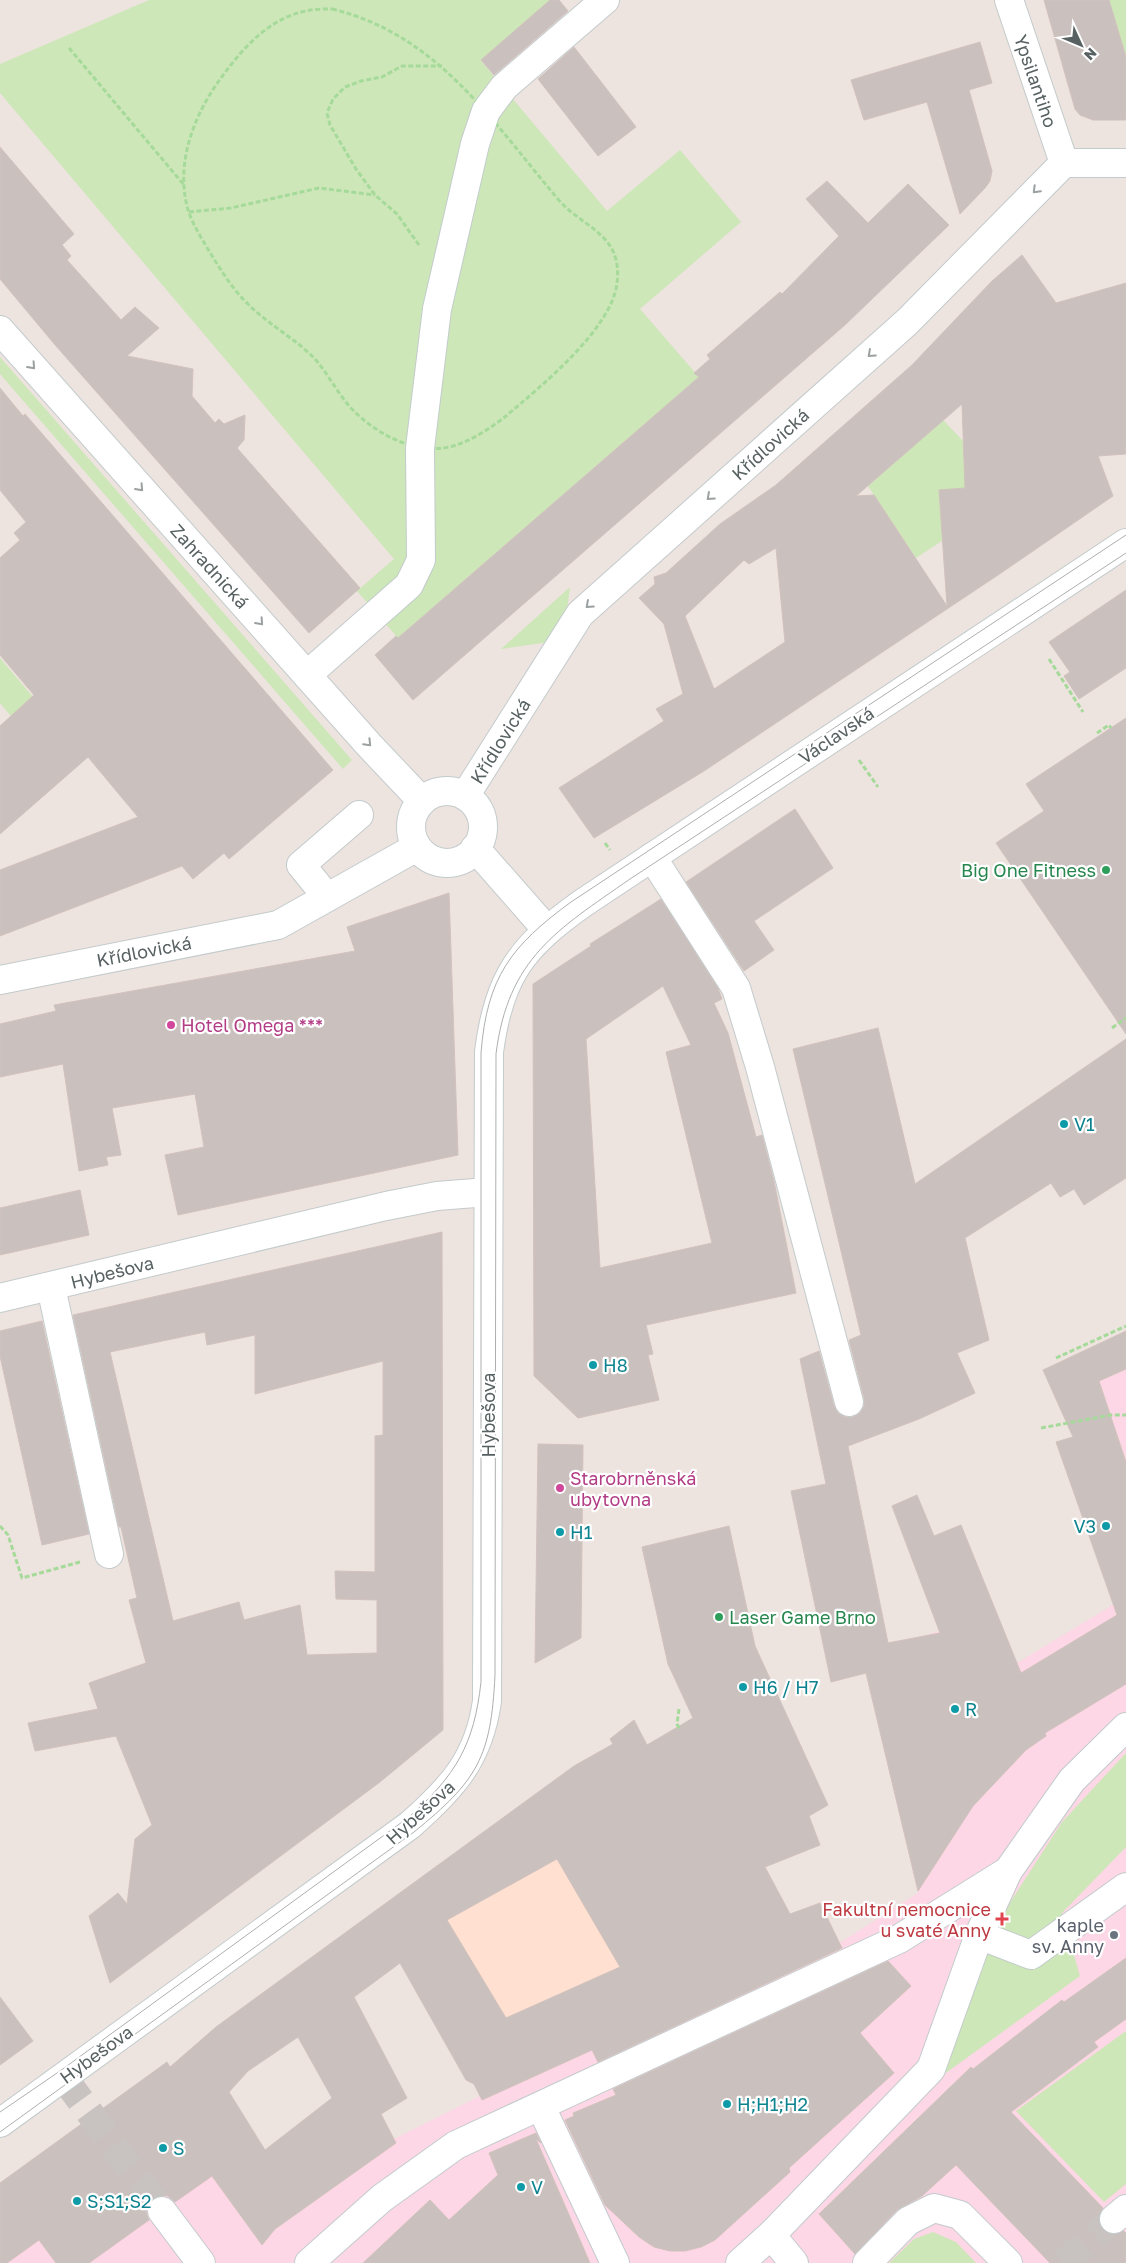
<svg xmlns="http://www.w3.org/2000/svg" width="1126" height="2263" font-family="'Golos Text',sans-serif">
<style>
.commercial{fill:#ffe0d1}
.medical{fill:#fdd7e5}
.green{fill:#cde7b8}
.building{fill:#cac0be;stroke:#d2c2bd;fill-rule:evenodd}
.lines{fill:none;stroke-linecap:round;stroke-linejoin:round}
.minor-tunnel{stroke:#c8c2c0;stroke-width:28;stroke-dasharray:28 14;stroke-linecap:butt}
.minor-casing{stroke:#c3cbcc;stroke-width:30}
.path{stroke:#a6da9a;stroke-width:3;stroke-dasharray:5 2.5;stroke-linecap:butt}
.minor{stroke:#fff;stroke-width:28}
.tram{stroke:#adafaf;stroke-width:1}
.oneway{stroke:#9ba0a1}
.leisure-dot{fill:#2e9e5b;stroke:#fff;stroke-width:2}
.hotel-dot{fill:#d1479c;stroke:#fff;stroke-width:2}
.culture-dot{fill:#0f9aa8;stroke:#fff;stroke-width:2}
.health-dot{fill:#e0444e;stroke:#fff;stroke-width:2}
.worship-dot{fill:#6b7280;stroke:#fff;stroke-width:2}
.labels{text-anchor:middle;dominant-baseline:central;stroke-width:4.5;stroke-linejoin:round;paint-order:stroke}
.street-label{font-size:18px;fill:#586162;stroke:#fff}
.leisure-label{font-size:18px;fill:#27864d;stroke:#fff;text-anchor:end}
.hotel-label{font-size:18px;fill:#b23c85;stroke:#fff;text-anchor:start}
.culture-label{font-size:18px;fill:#0d838f;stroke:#fff;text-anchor:start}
.health-label{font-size:18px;fill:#be3a42;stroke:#fff;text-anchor:end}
.worship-label{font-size:18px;fill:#5b616d;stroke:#fff;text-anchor:end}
</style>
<rect width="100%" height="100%" fill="#ede3df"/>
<path class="commercial" d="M 634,1720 L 740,1917 L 506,2088 L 395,1897 L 574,1766 L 613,1744 L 610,1739 Z"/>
<g class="medical">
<path d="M 1126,1369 L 1126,1462 L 1099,1381 Z"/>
<path d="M 961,1525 L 1017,1663 L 1126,1597 L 1126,2263 L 0,2263 L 0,2183 L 167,2062 L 276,2229 L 396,2143 L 394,2139 L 480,2096 L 506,2088 L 771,1969 L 838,1944 L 918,1893 L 866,1673 L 888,1643 L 923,1636 L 939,1631 Z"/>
</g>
<g class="green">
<path d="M 149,0 L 550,0 L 481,61 L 607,211 L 680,150 L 741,222 L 640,309 L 699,377 L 398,638 L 357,591 L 394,559 L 0,93 L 0,64 Z"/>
<path d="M 1099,0 L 1126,0 L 1126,57 L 1109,1 Z"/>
<path d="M 0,357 L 352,760 L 343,769 L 0,374 Z"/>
<path d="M 943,420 L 963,441 L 969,523 L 916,558 L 868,486 Z"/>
<path d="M 570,587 L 563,640 L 501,649 Z"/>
<path d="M 0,658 L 33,697 L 11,716 L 0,703 Z"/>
<path d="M 1126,1753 L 1126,1847 L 1062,1913 L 1080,1976 L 943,2075 L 982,1962 L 1011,1901 L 1062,1822 Z"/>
<path d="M 1126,2031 L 1126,2184 L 1104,2202 L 1016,2111 Z"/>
<path d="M 933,2232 L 956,2242 L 976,2263 L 889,2263 L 914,2239 Z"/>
</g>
<g class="building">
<path d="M 550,0 L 559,0 L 568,11 L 494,75 L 481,60 Z"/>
<path d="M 1044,0 L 1109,0 L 1126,57 L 1126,120 L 1093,120 L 1080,115 L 1075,109 Z"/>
<path d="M 980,42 L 992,83 L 969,90 L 992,171 L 990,181 L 985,188 L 960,214 L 927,102 L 864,120 L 851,80 Z"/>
<path d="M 574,47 L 636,127 L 598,156 L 538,79 Z"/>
<path d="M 0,147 L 74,234 L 62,245 L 71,256 L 67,260 L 121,320 L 135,307 L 159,328 L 127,356 L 193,369 L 192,396 L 215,423 L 219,419 L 224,424 L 245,415 L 244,440 L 237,448 L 360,588 L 309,633 L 56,346 L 0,279 Z"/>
<path d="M 827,181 L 868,223 L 908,184 L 949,225 L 845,325 L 413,700 L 375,655 L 396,636 L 398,638 L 699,377 L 694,373 L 710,359 L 707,355 L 780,292 L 782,294 L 839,236 L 806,199 Z"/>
<path d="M 1022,255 L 1056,303 L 1126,283 L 1126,454 L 1098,456 L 1113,496 L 1001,573 L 704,771 L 594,838 L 559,788 L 664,721 L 656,709 L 683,694 L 664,624 L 639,598 L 655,584 L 654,577 L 666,573 L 720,524 L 776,485 L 912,365 L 992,281 ZM 962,404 L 965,488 L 939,490 L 947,606 L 874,495 L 856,496 ZM 776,548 L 785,642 L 714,689 L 685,616 L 744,560 L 749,564 Z"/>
<path d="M 0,388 L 23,416 L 25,414 L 51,444 L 333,770 L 229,859 L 224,853 L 193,879 L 182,866 L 0,936 L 0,870 L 138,817 L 88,757 L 0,834 L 0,726 L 34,695 L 0,655 L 0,558 L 20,540 L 14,533 L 26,522 L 0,490 Z"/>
<path d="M 1126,590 L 1126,668 L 1079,699 L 1064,676 L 1070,672 L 1049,642 Z"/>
<path d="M 1126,718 L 1126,1034 L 996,843 L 1044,811 L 1026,784 Z"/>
<path d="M 795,809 L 833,868 L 754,921 L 774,950 L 744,971 L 686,882 Z"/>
<path d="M 449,893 L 458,1155 L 178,1215 L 165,1155 L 204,1147 L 195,1094 L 112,1108 L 121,1155 L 106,1157 L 108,1165 L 79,1171 L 63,1064 L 0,1077 L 0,1024 L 56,1011 L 54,1005 L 355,951 L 347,927 Z"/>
<path d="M 661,899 L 718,988 L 722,999 L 714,1003 L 728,1033 L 756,1137 L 762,1135 L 774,1181 L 796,1293 L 646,1325 L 653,1354 L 648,1355 L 659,1400 L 578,1418 L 534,1376 L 533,984 L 591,946 L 590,944 ZM 663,986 L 691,1045 L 666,1052 L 712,1243 L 600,1268 L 586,1039 Z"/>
<path d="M 878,1028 L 915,1184 L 1126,1039 L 1126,1178 L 1084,1205 L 1074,1189 L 1060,1197 L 1051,1183 L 965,1238 L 989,1340 L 957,1353 L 975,1393 L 919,1419 L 848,1446 L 888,1643 L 940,1633 L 892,1506 L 917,1495 L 934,1536 L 961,1525 L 1021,1673 L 1117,1615 L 1056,1442 L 1073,1437 L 1043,1370 L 1126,1331 L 1126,1369 L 1099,1381 L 1126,1462 L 1126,1684 L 1045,1733 L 1046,1736 L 1026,1750 L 973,1806 L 918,1891 L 866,1673 L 831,1682 L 791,1491 L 826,1484 L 800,1359 L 819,1351 L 834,1406 L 838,1413 L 845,1417 L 853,1417 L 860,1413 L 864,1406 L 864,1398 L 849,1340 L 861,1335 L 793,1049 Z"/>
<path d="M 80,1190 L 89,1235 L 0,1255 L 0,1208 Z"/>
<path d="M 442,1232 L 443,1730 L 380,1782 L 110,1983 L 89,1916 L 118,1893 L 127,1904 L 135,1839 L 152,1825 L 116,1736 L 35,1751 L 28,1723 L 98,1709 L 89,1683 L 146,1663 L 129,1600 L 137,1598 L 121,1527 L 119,1527 L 73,1315 ZM 205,1332 L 207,1345 L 255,1335 L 255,1394 L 383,1361 L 383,1435 L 375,1436 L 375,1572 L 335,1571 L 336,1599 L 377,1600 L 377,1653 L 307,1655 L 300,1605 L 244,1620 L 239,1602 L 173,1621 L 110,1352 Z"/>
<path d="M 42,1321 L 89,1534 L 42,1545 L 0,1356 L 0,1331 Z"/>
<path d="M 538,1444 L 583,1445 L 581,1638 L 535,1663 Z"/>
<path d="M 729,1526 L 755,1646 L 828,1805 L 809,1816 L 820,1845 L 765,1867 L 790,1914 L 820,1903 L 842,1948 L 598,2062 L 592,2050 L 482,2100 L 474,2084 L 466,2080 L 400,1963 L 354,1997 L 407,2098 L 381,2114 L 396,2143 L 275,2229 L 262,2245 L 212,2176 L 175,2202 L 168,2196 L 161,2195 L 153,2198 L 148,2205 L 146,2212 L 149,2220 L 89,2263 L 56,2263 L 39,2240 L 7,2263 L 0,2263 L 0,2183 L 167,2062 L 170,2067 L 216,2027 L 574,1766 L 613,1744 L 610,1739 L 634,1720 L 647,1745 L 693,1718 L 668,1664 L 642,1547 ZM 557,1859 L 620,1967 L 506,2018 L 447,1920 ZM 298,2037 L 332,2098 L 265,2150 L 229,2092 L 248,2071 Z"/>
<path d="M 1126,1958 L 1126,2019 L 1094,2042 L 1098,2047 L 1011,2112 L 1103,2208 L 1099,2214 L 1099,2221 L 1102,2229 L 1109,2234 L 1117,2234 L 1124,2231 L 1126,2233 L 1126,2263 L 1050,2263 L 956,2165 L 922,2196 L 897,2210 L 855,2254 L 819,2214 L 971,2067 L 973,2069 L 1062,2000 L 1064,2002 Z"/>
<path d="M 888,1961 L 911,1986 L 860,2033 L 894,2073 L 789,2168 L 790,2172 L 715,2240 L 701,2247 L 685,2251 L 670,2251 L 654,2247 L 639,2237 L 605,2205 L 565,2120 L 574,2116 L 573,2113 L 616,2095 L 613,2089 Z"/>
<path d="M 0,1997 L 33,2041 L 0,2065 Z"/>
<path d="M 536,2133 L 541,2143 L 536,2139 L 590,2263 L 363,2263 L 430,2200 L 449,2220 L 498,2175 L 489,2153 Z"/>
</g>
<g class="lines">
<g class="minor-tunnel">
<path d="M 64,2078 L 162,2211"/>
<path d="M 1063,2263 L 1114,2219"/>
</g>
<defs>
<g id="minor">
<path d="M 1009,0 L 1064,163"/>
<path d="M 0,330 L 369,745 L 422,801"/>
<path d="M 307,675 L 409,585 L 421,560 L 420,448 L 437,309 L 475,144 L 486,111 L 504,87 L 605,0"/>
<circle cx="447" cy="827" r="36"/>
<path d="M 465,796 L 580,614 L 907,322 L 1064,163 L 1126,163"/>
<path d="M 475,848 L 547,930"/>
<path d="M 652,857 L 736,988 L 760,1067 L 849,1402"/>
<path d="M 327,897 L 301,865 L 359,815"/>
<path d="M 0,980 L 278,925 L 417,847"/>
<path d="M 51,1287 L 109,1554"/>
<path d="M 0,1298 L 386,1206 L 437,1196 L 488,1192"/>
<path d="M 979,1935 L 1031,1955 L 1126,1887"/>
<path d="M 541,2107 L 615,2263"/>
<path d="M 0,2123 L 410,1825 C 452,1788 479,1759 487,1701 L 489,1052 C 499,976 521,947 583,903 L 1126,543"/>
<path d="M 162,2211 L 201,2263"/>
<path d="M 1114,2219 L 1126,2209"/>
<path d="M 771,2235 L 794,2263"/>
<path d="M 309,2263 L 382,2198 L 456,2145 L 899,1939 L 1008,1871"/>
<path d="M 740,2263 L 771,2235 L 931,2069 L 979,1935 L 1008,1871 L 1072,1780 L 1126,1727"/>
<path d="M 867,2263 L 908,2221 L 934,2208 L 960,2215 L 1008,2263"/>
</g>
</defs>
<use href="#minor" class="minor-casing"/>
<g class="path">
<path d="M 332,9 C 437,34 492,121 557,198 C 583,229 623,233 617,283 C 612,329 540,387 506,416 C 491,428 468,443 449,447 C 413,455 373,432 350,407 C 337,392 328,374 315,359 C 296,339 269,325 249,305 C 235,292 224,275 214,259 C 205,244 195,229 189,213 C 174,166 193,116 221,78 C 242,49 269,18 306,11 C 314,9 324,9 332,9 Z"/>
<path d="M 69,48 L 184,185"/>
<path d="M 189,212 L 231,208 L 319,188 L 375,195"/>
<path d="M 419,245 L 397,214 L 375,195 L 356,169 L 330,125 L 327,113 L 333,99 L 345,87 L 361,81 L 382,77 L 402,66 L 442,66"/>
<path d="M 1049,659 L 1083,712"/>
<path d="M 1097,733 L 1109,725 L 1111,728"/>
<path d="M 859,760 L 878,787"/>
<path d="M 605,843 L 610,850"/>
<path d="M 1112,1028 L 1126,1018"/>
<path d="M 1056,1358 L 1126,1326"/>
<path d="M 1041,1428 L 1111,1415 L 1126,1415"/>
<path d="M 0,1526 L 8,1535 L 22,1578 L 80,1562"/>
<path d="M 679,1709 L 677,1724 L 680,1730"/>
</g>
<use href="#minor" class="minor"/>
<g class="tram">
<path d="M 0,2112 L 60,2071 L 409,1817 C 456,1775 474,1745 481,1682 L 481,1053 C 487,977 511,946 571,902 L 1126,535"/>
<path d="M 0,2132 L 414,1832 C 478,1780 491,1757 495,1675 L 496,1054 C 508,958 557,930 630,879 L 1126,553"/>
</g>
</g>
<defs><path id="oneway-chevron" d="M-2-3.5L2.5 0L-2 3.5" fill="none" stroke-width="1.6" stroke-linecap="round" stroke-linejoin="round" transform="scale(1.25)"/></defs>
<g class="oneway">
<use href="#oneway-chevron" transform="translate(1036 190) rotate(135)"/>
<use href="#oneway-chevron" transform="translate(871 354) rotate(138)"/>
<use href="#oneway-chevron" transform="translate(32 366) rotate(48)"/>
<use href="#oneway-chevron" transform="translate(140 488) rotate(48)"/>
<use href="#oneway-chevron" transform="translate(710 497) rotate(138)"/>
<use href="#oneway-chevron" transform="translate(589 605) rotate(138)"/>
<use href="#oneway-chevron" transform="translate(260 622) rotate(48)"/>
<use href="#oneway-chevron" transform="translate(368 743) rotate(46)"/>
</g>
<g class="leisure-dot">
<circle cx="1106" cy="870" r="5"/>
<circle cx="719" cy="1617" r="5"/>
</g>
<g class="hotel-dot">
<circle cx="171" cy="1025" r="5"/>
<circle cx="560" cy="1488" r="5"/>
</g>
<g class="culture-dot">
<circle cx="1064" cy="1124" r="5"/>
<circle cx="593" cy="1365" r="5"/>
<circle cx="1106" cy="1526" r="5"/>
<circle cx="560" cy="1532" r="5"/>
<circle cx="743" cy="1687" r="5"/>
<circle cx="955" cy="1709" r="5"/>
<circle cx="727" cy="2104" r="5"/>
<circle cx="163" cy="2148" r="5"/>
<circle cx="521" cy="2187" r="5"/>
<circle cx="77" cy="2201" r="5"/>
</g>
<path class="health-dot" d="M999.5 1911.5h5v5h5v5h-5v5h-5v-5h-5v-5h5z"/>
<circle class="worship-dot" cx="1114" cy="1935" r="5"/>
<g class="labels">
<g class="street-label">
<text transform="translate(1036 81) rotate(71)">Ypsilantiho</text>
<text transform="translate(770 444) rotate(-42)">Křídlovická</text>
<text transform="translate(210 566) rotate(48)">Zahradnická</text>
<text transform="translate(836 735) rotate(-34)">Václavská</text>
<text transform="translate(500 741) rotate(-58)">Křídlovická</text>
<text transform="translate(144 951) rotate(-11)">Křídlovická</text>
<text transform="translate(112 1272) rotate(-14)">Hybešova</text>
<text transform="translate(488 1415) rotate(-90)">Hybešova</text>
<text transform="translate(420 1812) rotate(-42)">Hybešova</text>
<text transform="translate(96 2054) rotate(-36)">Hybešova</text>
</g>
<g class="leisure-label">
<text x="1096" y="870">Big One Fitness</text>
<text x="729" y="1617" text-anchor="start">Laser Game Brno</text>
</g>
<g class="hotel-label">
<text x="181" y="1025">Hotel Omega ***</text>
<text x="570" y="1478">Starobrněnská<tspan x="570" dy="21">ubytovna</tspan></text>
</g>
<g class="culture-label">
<text x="1074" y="1124">V1</text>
<text x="603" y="1365">H8</text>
<text x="1096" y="1526" text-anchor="end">V3</text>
<text x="570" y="1532">H1</text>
<text x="753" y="1687">H6 / H7</text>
<text x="965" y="1709">R</text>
<text x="737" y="2104">H;H1;H2</text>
<text x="173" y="2148">S</text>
<text x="531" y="2187">V</text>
<text x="87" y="2201">S;S1;S2</text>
</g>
<g class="health-label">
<text x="991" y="1909">Fakultní nemocnice<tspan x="991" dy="21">u svaté Anny</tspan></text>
</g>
<g class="worship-label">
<text x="1104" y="1925">kaple<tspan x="1104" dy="21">sv. Anny</tspan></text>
</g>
</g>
<g transform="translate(1081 45) rotate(134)" stroke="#ffffff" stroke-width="4" paint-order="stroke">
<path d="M0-4L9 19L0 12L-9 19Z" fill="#586162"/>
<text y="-8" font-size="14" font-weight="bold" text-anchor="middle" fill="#586162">N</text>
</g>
</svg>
